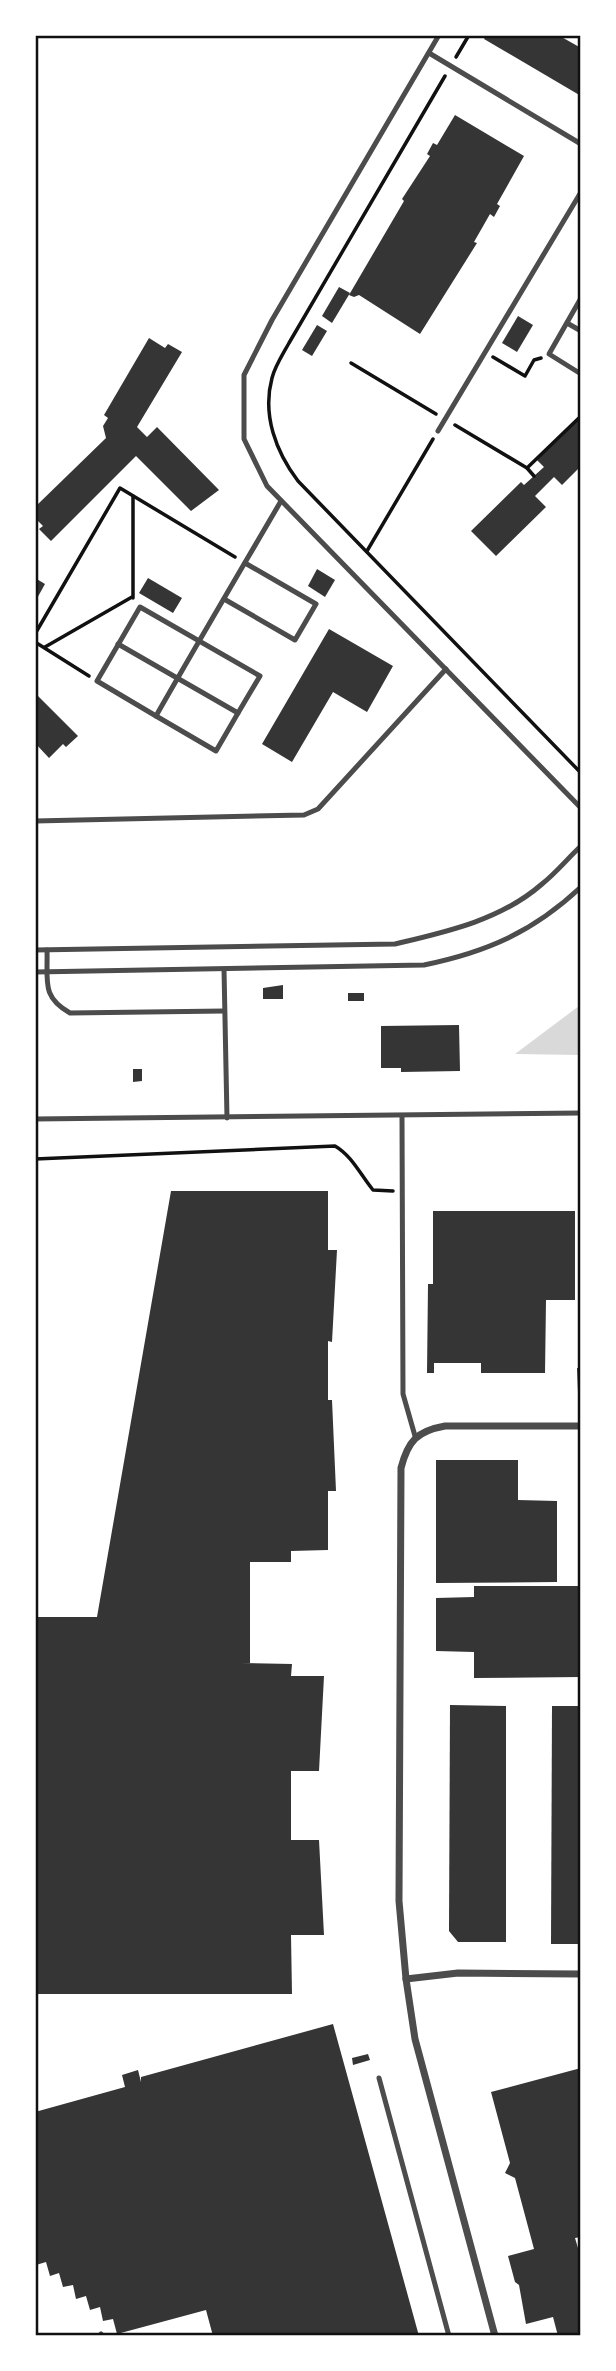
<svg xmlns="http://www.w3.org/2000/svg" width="616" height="2371" font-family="'Fira Sans Condensed',sans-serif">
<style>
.water{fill:#d9d9d9}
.building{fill:#353535}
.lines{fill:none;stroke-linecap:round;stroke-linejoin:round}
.path{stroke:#111;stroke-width:3.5}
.service{stroke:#4c4c4c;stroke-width:5}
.minor{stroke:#4c4c4c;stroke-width:7}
.neatline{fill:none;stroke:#111;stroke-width:2.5}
</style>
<rect width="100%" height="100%" fill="#fff"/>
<path class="water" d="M 581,1005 L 581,1055 L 515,1054 L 575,1009 Z"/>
<g class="building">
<path d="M 486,35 L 558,35 L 581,48 L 581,96 L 484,39 Z"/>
<path d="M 455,115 L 524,156 L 497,204 L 500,206 L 494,217 L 490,214 L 474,242 L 477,243 L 420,334 L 359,295 L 354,297 L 349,295 L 404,201 L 402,199 L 430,156 L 427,154 L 433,143 L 437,145 Z"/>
<path d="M 339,287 L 350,293 L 332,323 L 322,316 Z"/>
<path d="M 518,316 L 533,325 L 517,352 L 502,343 Z"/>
<path d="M 317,325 L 327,331 L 312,356 L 302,350 Z"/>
<path d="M 149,338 L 165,348 L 168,344 L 182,352 L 137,427 L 147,437 L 157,427 L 219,490 L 191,511 L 136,456 L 51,541 L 39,529 L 43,526 L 35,518 L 35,507 L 106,438 L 103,426 L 108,418 L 104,415 Z"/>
<path d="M 580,418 L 581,466 L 562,485 L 554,477 L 535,496 L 546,507 L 496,556 L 471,531 L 521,482 L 524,485 L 544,467 L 537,460 Z"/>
<path d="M 317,569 L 335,580 L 325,597 L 308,586 Z"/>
<path d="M 35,578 L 45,584 L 35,602 Z"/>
<path d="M 148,578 L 182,598 L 173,613 L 139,593 Z"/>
<path d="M 329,629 L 393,666 L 367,712 L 333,692 L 292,762 L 262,744 Z"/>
<path d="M 35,693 L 78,736 L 66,747 L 63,744 L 49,758 L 35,743 Z"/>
<path d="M 283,985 L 283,999 L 263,999 L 263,988 Z"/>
<rect x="348" y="993" width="16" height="8"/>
<path d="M 459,1025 L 460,1071 L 401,1072 L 401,1068 L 381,1068 L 381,1026 Z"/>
<path d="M 133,1069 L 142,1069 L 142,1081 L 133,1082 Z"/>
<path d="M 171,1191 L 328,1191 L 328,1250 L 337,1250 L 332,1342 L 328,1341 L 328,1400 L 332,1400 L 336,1491 L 328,1491 L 328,1550 L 291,1551 L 291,1562 L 250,1562 L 250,1663 L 241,1663 L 292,1664 L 291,1676 L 324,1676 L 319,1771 L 291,1771 L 291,1840 L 319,1840 L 324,1935 L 291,1935 L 292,1994 L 35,1994 L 35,1617 L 97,1617 Z"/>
<path d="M 433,1211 L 575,1211 L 575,1300 L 546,1300 L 545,1373 L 481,1373 L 481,1363 L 434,1363 L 434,1373 L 427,1373 L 428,1284 L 433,1284 Z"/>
<path d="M 577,1368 L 581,1368 L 581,1392 L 578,1392 Z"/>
<path d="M 436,1460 L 518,1460 L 518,1500 L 557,1501 L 557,1582 L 436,1583 Z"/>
<path d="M 474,1586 L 581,1586 L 581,1677 L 474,1678 L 474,1652 L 436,1651 L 436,1598 L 474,1597 Z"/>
<path d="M 450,1705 L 506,1706 L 506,1942 L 458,1942 L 449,1931 Z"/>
<path d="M 552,1706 L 581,1706 L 580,1944 L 551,1944 Z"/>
<path d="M 333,2024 L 419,2336 L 213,2336 L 206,2310 L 117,2334 L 113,2319 L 103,2321 L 100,2307 L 90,2310 L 86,2296 L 76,2299 L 73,2285 L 63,2287 L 59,2273 L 50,2276 L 46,2262 L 36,2265 L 35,2112 L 125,2087 L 122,2075 L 138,2070 L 141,2082 L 141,2077 Z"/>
<path d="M 368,2054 L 370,2060 L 353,2065 L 352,2058 Z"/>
<path d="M 581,2068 L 581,2237 L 575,2238 L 581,2258 L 581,2336 L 558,2336 L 553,2317 L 526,2324 L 519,2285 L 515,2282 L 508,2256 L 534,2249 L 515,2178 L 505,2173 L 510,2163 L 491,2092 Z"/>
</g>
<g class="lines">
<g class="path">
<path d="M 456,57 L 469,35"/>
<path d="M 445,76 L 289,343 C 283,354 275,366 272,378 C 262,415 276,452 298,481 L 581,773"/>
<path d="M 493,357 L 525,376 L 534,360 L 541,358"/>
<path d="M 351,363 L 436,414"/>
<path d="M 455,425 L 527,468 L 534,476"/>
<path d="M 527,468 L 581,416"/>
<path d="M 133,496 L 133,598"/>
<path d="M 367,551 L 433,439"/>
<path d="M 35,634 L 120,488 L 235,557"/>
<path d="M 35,642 L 89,676"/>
<path d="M 45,647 L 132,597"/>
<path d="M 35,1159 L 335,1146 C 352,1156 360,1174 373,1190 L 393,1191"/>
</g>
<g class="service">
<path d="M 439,35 L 272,320 L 244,375 L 244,439 L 267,486 L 581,808"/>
<path d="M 429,53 L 581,144"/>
<path d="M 581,298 L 549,354 L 581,374"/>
<path d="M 567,323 L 581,331"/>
<path d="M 438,431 L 581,192"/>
<path d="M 224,599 L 295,640 L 316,604 L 245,563"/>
<path d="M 118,644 L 238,713 L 216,751 L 156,716"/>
<path d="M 238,713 L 260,676 L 140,607 L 97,681 L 156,716 C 197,644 239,573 281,501"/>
<path d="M 35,821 L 304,815 L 318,809 L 446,669"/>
<path d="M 35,950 L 395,944 C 446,932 501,920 542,884 C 556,873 568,858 581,846"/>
<path d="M 47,950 C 48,981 41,997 70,1013 L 224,1011"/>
<path d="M 224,969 L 227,1118"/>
<path d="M 35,972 L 424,965 C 487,952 533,932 581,887"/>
<path d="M 402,1116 L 403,1394 L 415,1436"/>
<path d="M 35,1119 L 581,1113"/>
<path d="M 379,2078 L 449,2336"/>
<path d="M 101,2334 L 103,2336"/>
</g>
<g class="minor">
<path d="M 406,1979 L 458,1973 L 581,1974"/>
<path d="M 495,2336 L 415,2039 L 406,1979 L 399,1901 L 401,1468 C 408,1441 417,1431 445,1426 L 581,1426"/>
</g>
</g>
<rect width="616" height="2371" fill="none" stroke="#ffffff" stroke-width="74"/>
<rect x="37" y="37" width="542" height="2297" class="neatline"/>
</svg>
